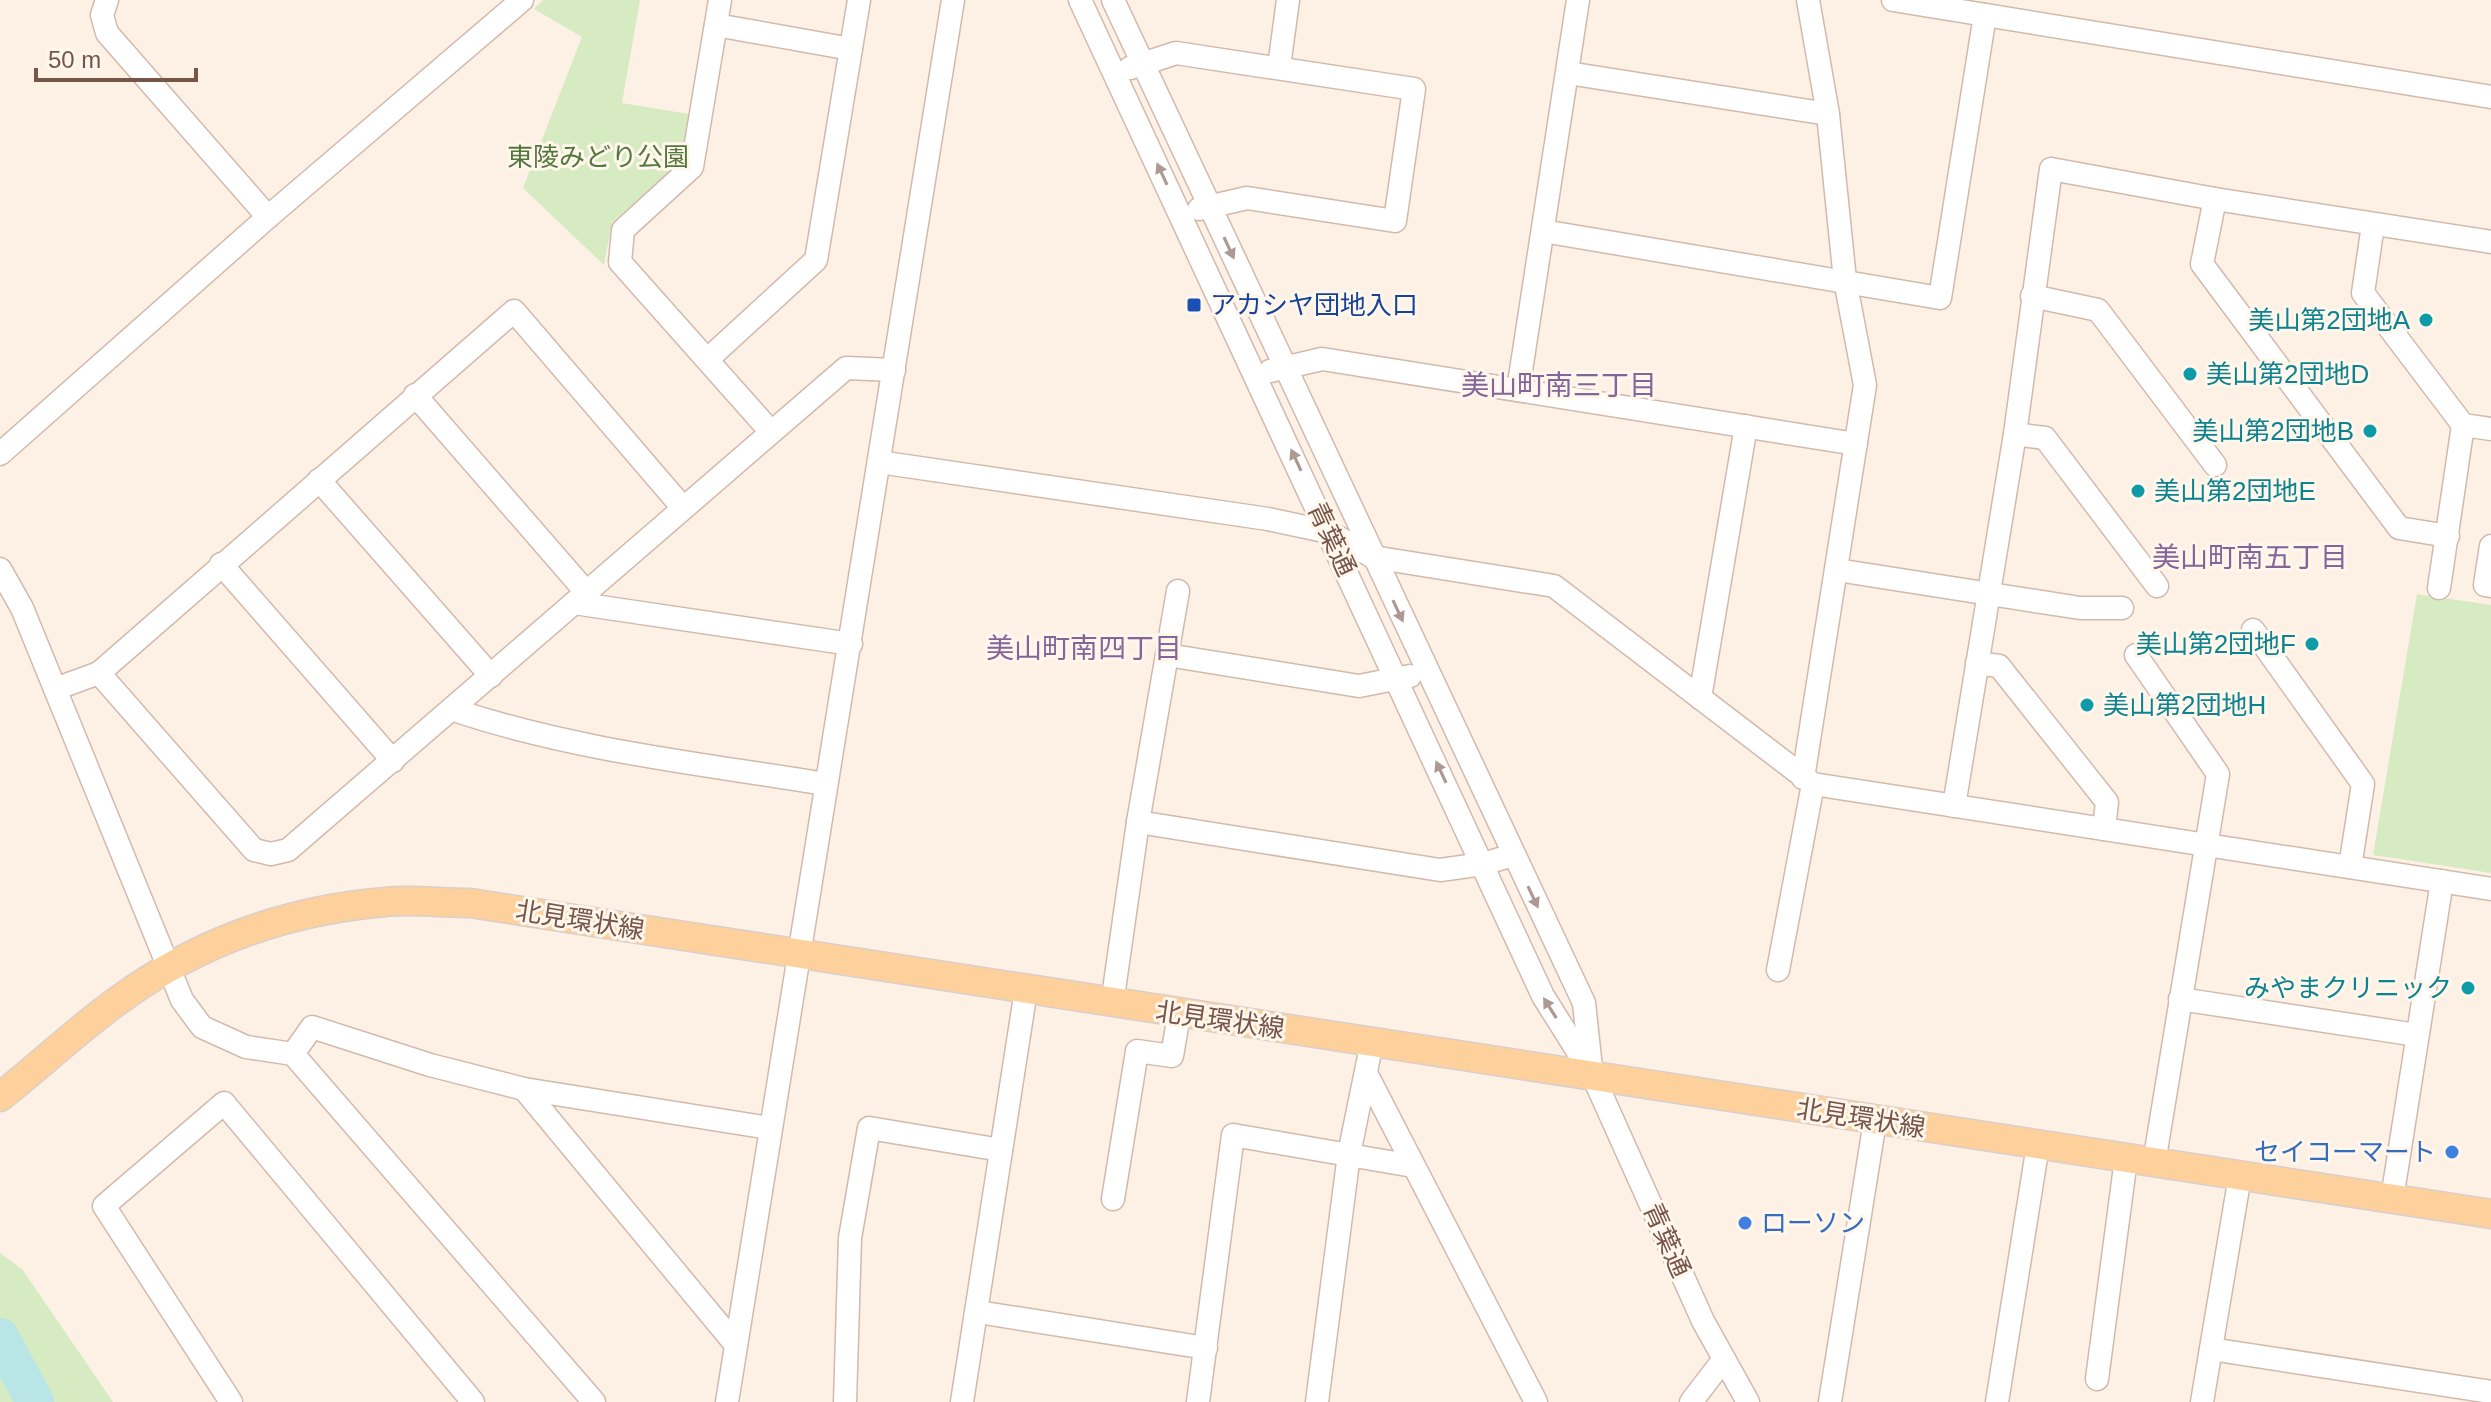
<svg xmlns="http://www.w3.org/2000/svg" width="2491" height="1402" font-family="Arial,'Noto Sans JP',sans-serif">
<style>
.green{fill:#d7ebc3}
.lines{fill:none;stroke-linecap:round;stroke-linejoin:round}
.river{stroke:#b9e5e7;stroke-width:38}
.minor-casing{stroke:#d1baad;stroke-width:25}
.major-casing{stroke:#d9cfcc;stroke-width:31}
.minor{stroke:#fff;stroke-width:22}
.major{stroke:#fdd09c;stroke-width:28}
.oneway{fill:#ad9992}
.transit-dot{fill:#1a4fb4;stroke:#fff6ec;stroke-width:3}
.culture-dot{fill:#0f9aa8;stroke:#fff6ec;stroke-width:3}
.shop-dot{fill:#3f7fe0;stroke:#fff6ec;stroke-width:3}
.labels{text-anchor:middle;dominant-baseline:central;stroke-width:6;stroke-linejoin:round;paint-order:stroke}
.park-label{font-size:26px;fill:#54773e;stroke:#fff6ec}
.transit-label{font-size:26px;fill:#164399;stroke:#fff6ec;text-anchor:start}
.culture-label{font-size:26px;fill:#0d838f;stroke:#fff6ec;text-anchor:end}
.street-label{font-size:26px;fill:#775549;stroke:#fff6ec}
.shop-label{font-size:26px;fill:#366cbe;stroke:#fff6ec;text-anchor:end}
.neighbourhood-label{font-size:28px;fill:#83659a;stroke:#fff6ec}
</style>
<rect width="100%" height="100%" fill="#fdf1e5"/>
<g class="green">
<path d="M 543,0 L 640,0 L 622,103 L 689,114 L 680,165 L 612,222 L 604,265 L 523,188 L 582,37 L 534,9 Z"/>
<path d="M 2417,594 L 2491,605 L 2491,873 L 2373,855 Z"/>
<path d="M 0,1253 L 22,1269 L 113,1402 L 0,1402 Z"/>
</g>
<g class="lines">
<path class="river" d="M 0,1337 L 35,1402"/>
<defs>
<g id="minor">
<path d="M 107,0 L 102,15 L 107,33 L 268,217"/>
<path d="M 720,0 L 692,167 L 623,230 L 620,262 L 771,432"/>
<path d="M 1080,0 L 1543,996 L 1592,1074 L 1703,1321 L 1748,1402"/>
<path d="M 1113,0 L 1584,1003 L 1591,1068"/>
<path d="M 1893,0 L 2491,97"/>
<path d="M 716,25 L 851,49"/>
<path d="M 1279,67 L 1288,0"/>
<path d="M 1130,68 L 1176,53 L 1414,89 L 1395,221 L 1247,198 L 1199,209"/>
<path d="M 1568,73 L 1828,114"/>
<path d="M 2215,199 L 2202,264 L 2399,528 L 2448,536"/>
<path d="M 2373,225 L 2363,293 L 2463,425"/>
<path d="M 1543,231 L 1940,298 L 1985,15"/>
<path d="M 2032,296 L 2098,310 L 2215,465"/>
<path d="M 708,359 L 816,260 L 859,0"/>
<path d="M 1270,371 L 1322,359 L 1856,444"/>
<path d="M 1518,390 L 1578,0"/>
<path d="M 415,395 L 587,593"/>
<path d="M 2015,434 L 2045,438 L 2157,586"/>
<path d="M 0,454 L 268,217 L 522,0"/>
<path d="M 879,462 L 1268,519 L 1329,532 L 1373,557 L 1554,586 L 1813,784 L 2491,889"/>
<path d="M 319,480 L 491,676"/>
<path d="M 2491,546 L 2485,585 L 2491,586"/>
<path d="M 221,564 L 393,761"/>
<path d="M 0,569 L 22,608 L 182,1000 L 202,1027 L 246,1047 L 293,1054 L 594,1402"/>
<path d="M 1837,570 L 2080,608 L 2122,608"/>
<path d="M 2439,588 L 2463,425 L 2491,429"/>
<path d="M 574,603 L 851,644"/>
<path d="M 2253,630 L 2363,784 L 2350,867"/>
<path d="M 1167,655 L 1359,686 L 1410,676"/>
<path d="M 2136,655 L 2218,774 L 2154,1163"/>
<path d="M 1977,663 L 1999,666 L 2107,802 L 2104,829"/>
<path d="M 99,673 L 514,311 L 683,508"/>
<path d="M 55,689 L 99,673 L 254,850 L 271,854 L 288,850 L 846,368 L 894,370"/>
<path d="M 1700,698 L 1746,426"/>
<path d="M 454,710 C 573,750 702,764 826,784"/>
<path d="M 1803,778 L 1865,385 L 1845,280 L 1828,114 L 1808,0"/>
<path d="M 1954,806 L 2015,434 L 2051,169 L 2215,199 L 2491,242"/>
<path d="M 1138,822 L 1440,870 L 1483,864 L 1513,855"/>
<path d="M 1778,970 L 1813,784"/>
<path d="M 2180,999 L 2417,1035"/>
<path d="M 1112,1004 L 1138,822 L 1178,591"/>
<path d="M 293,1054 L 312,1027 L 430,1065 L 524,1089 L 770,1128"/>
<path d="M 1367,1075 L 1536,1402"/>
<path d="M 524,1089 L 736,1345"/>
<path d="M 1113,1199 L 1137,1051 L 1172,1056 L 1179,1015"/>
<path d="M 2392,1199 L 2442,881"/>
<path d="M 978,1312 L 1206,1348"/>
<path d="M 2211,1349 L 2491,1392"/>
<path d="M 2097,1379 L 2126,1159"/>
<path d="M 231,1402 L 104,1206 L 224,1103 L 473,1402"/>
<path d="M 727,1402 L 953,0"/>
<path d="M 845,1402 L 850,1238 L 869,1128 L 1001,1150"/>
<path d="M 962,1402 L 1026,990"/>
<path d="M 1198,1402 L 1233,1135 L 1413,1166"/>
<path d="M 1317,1402 L 1349,1154 L 1372,1042"/>
<path d="M 1691,1402 L 1724,1359"/>
<path d="M 1830,1402 L 1875,1121"/>
<path d="M 1997,1402 L 2038,1145"/>
<path d="M 2202,1402 L 2240,1176"/>
</g>
<path id="major" d="M 0,1097 C 41,1065 80,1027 123,997 C 201,941 290,910 385,902 C 413,899 442,903 470,903 L 2491,1214"/>
</defs>
<use href="#minor" class="minor-casing"/>
<use href="#major" class="major-casing"/>
<use href="#minor" class="minor"/>
<use href="#major" class="major"/>
</g>
<defs><path id="oneway-solid" d="M-6-.8H1V-3.2L6.5 0L1 3.2V.8H-6Z" transform="scale(2)"/></defs>
<g class="oneway">
<use href="#oneway-solid" transform="translate(1162 174) rotate(-115)"/>
<use href="#oneway-solid" transform="translate(1229 248) rotate(65)"/>
<use href="#oneway-solid" transform="translate(1296 460) rotate(-115)"/>
<use href="#oneway-solid" transform="translate(1398 611) rotate(65)"/>
<use href="#oneway-solid" transform="translate(1441 772) rotate(-115)"/>
<use href="#oneway-solid" transform="translate(1533 897) rotate(65)"/>
<use href="#oneway-solid" transform="translate(1550 1008) rotate(-122)"/>
</g>
<rect class="transit-dot" x="1186" y="297" width="16" height="16" rx="4"/>
<g class="culture-dot">
<circle cx="2426" cy="320" r="8"/>
<circle cx="2190" cy="374" r="8"/>
<circle cx="2370" cy="431" r="8"/>
<circle cx="2138" cy="491" r="8"/>
<circle cx="2312" cy="644" r="8"/>
<circle cx="2087" cy="705" r="8"/>
<circle cx="2468" cy="988" r="8"/>
</g>
<g class="shop-dot">
<circle cx="2452" cy="1152" r="8"/>
<circle cx="1745" cy="1223" r="8"/>
</g>
<g class="labels">
<g class="park-label">
<text x="598" y="157">東陵みどり公園</text>
</g>
<g class="transit-label">
<text x="1210" y="305">アカシヤ団地入口</text>
</g>
<g class="culture-label">
<text x="2410" y="320">美山第2団地A</text>
<text x="2206" y="374" text-anchor="start">美山第2団地D</text>
<text x="2354" y="431">美山第2団地B</text>
<text x="2154" y="491" text-anchor="start">美山第2団地E</text>
<text x="2296" y="644">美山第2団地F</text>
<text x="2103" y="705" text-anchor="start">美山第2団地H</text>
<text x="2452" y="988">みやまクリニック</text>
</g>
<g class="street-label">
<text transform="translate(1332 539) rotate(65)">青葉通</text>
<text transform="translate(580 920) rotate(9)">北見環状線</text>
<text transform="translate(1220 1020) rotate(8)">北見環状線</text>
<text transform="translate(1861 1118) rotate(9)">北見環状線</text>
<text transform="translate(1667 1240) rotate(66)">青葉通</text>
</g>
<g class="shop-label">
<text x="2436" y="1152">セイコーマート</text>
<text x="1761" y="1223" text-anchor="start">ローソン</text>
</g>
<g class="neighbourhood-label">
<text x="1559" y="385">美山町南三丁目</text>
<text x="2250" y="557">美山町南五丁目</text>
<text x="1084" y="648">美山町南四丁目</text>
</g>
</g>
<path d="M36 68v12h160v-12" fill="none" stroke="#775549" stroke-width="4"/>
<text x="48" y="68" font-size="24" fill="#775549" stroke="#fff6ec" stroke-width="6" paint-order="stroke">50 m</text>
</svg>
